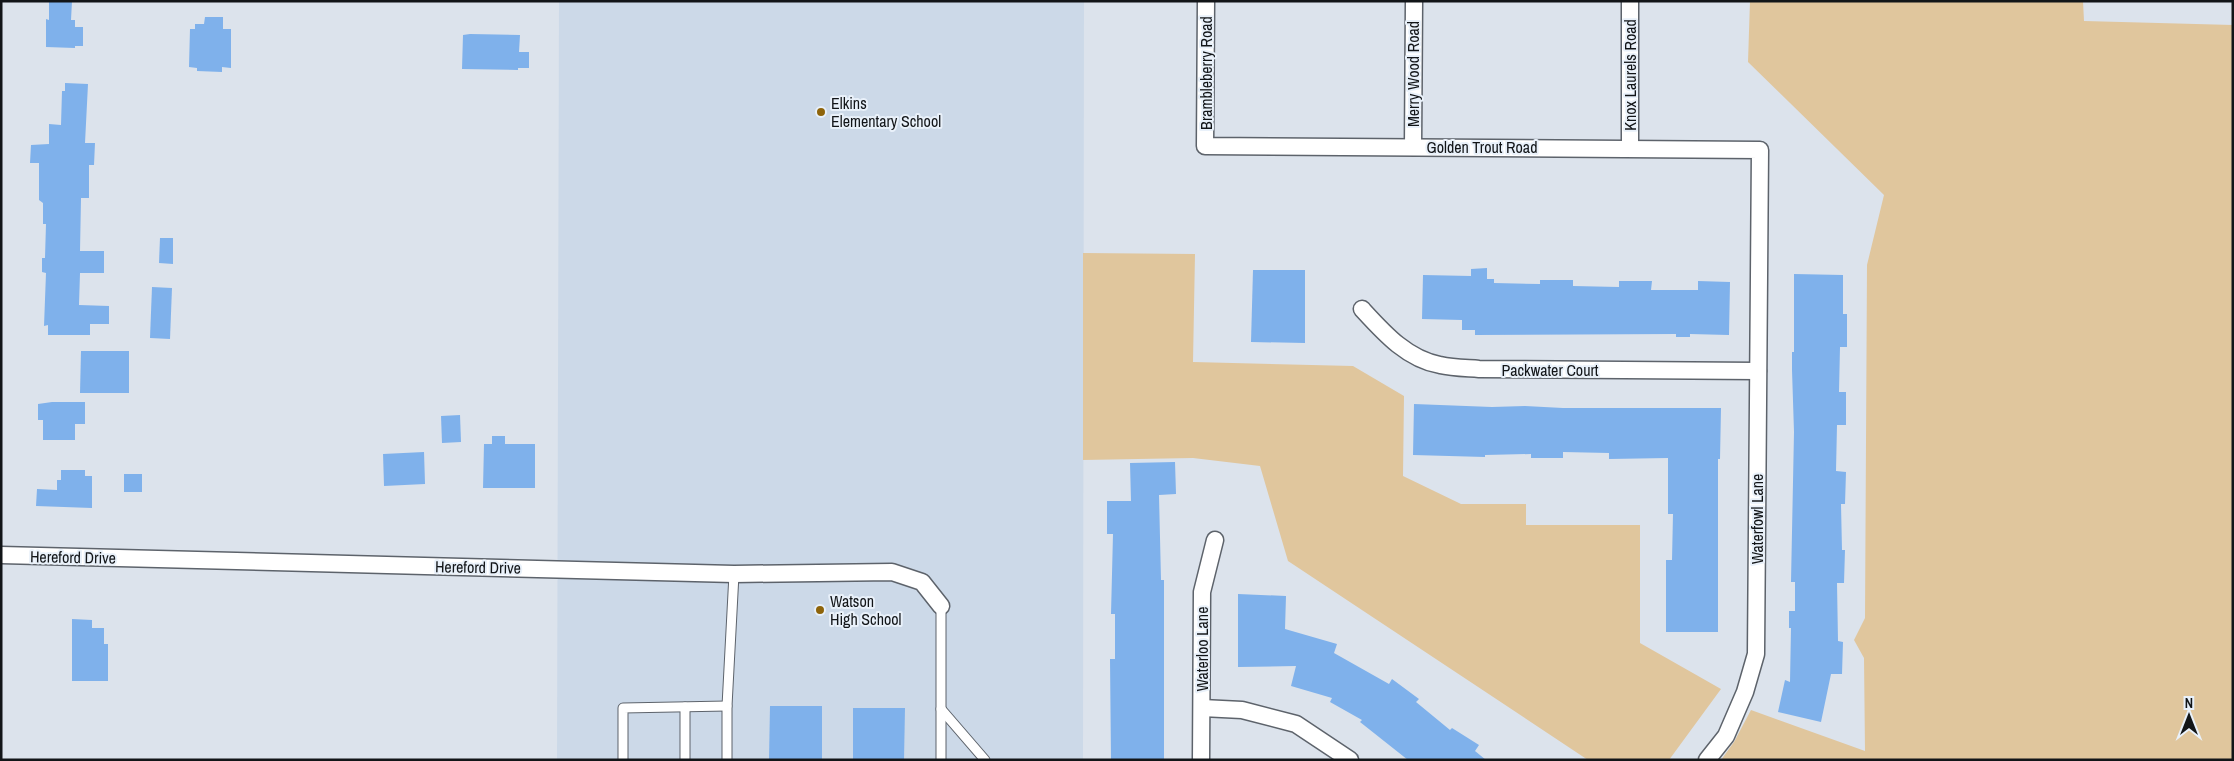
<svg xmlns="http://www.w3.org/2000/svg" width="2234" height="761" font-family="'Archivo Narrow',sans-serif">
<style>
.built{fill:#ccd9e8}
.green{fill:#e0c69d}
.building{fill:#7fb1eb}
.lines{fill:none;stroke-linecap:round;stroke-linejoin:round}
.service-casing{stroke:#5d636b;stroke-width:11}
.minor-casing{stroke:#5d636b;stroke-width:19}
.service{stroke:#fff;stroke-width:9}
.minor{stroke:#fff;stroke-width:16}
.poi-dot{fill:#8e640a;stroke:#e9f1fa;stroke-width:2}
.labels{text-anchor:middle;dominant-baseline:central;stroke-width:4;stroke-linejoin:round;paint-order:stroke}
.street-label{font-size:16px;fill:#121518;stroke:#e9f1fa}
.poi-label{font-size:16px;fill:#121518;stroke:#e9f1fa;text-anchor:start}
</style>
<rect width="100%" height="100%" fill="#dce3ec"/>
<path class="built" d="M 559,1 L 1084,1 L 1083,760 L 557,760 Z"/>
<g class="green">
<path d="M 1750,1 L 2083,1 L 2084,21 L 2233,25 L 2233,760 L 1721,760 L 1734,742 L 1751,710 L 1865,751 L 1864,658 L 1854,640 L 1865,618 L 1867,265 L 1884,195 L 1748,62 Z"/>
<path d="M 1083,253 L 1195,254 L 1193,362 L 1353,366 L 1404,396 L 1403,476 L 1461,504 L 1526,504 L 1526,525 L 1640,525 L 1640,643 L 1721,689 L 1669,760 L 1588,760 L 1288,561 L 1260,466 L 1193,458 L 1083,460 Z"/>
</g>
<g class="building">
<path d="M 49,1 L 72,1 L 71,20 L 75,20 L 75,27 L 83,27 L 83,46 L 75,46 L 75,48 L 46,47 L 46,19 L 49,20 Z"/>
<path d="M 205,17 L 223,17 L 223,29 L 231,29 L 231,68 L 222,67 L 222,72 L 197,71 L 197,68 L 189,67 L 190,29 L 195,29 L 195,24 L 204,24 Z"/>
<path d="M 470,34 L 520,35 L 519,52 L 529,52 L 529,68 L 518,68 L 518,70 L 462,69 L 463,35 Z"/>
<path d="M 65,83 L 88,84 L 85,143 L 95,143 L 94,165 L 89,165 L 89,198 L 81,198 L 80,251 L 104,251 L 104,273 L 80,273 L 79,305 L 109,306 L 109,324 L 90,324 L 90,335 L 48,335 L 48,325 L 44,326 L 46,273 L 42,272 L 42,258 L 45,258 L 46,224 L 43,224 L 43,203 L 39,200 L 39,163 L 30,163 L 31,145 L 49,144 L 49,124 L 61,125 L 62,91 L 65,91 Z"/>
<path d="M 160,238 L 173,238 L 173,264 L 159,263 Z"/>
<path d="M 1487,268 L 1487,279 L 1494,279 L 1494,283 L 1540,284 L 1540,280 L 1573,280 L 1573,286 L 1619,287 L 1619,281 L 1652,281 L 1651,290 L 1698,290 L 1698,281 L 1730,282 L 1729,335 L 1690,334 L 1690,337 L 1676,337 L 1676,334 L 1475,335 L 1475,330 L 1462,330 L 1462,320 L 1422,319 L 1423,275 L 1471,276 L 1471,269 Z"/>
<path d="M 1253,270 L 1305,270 L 1305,343 L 1251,342 Z"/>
<path d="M 1794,274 L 1843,275 L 1843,314 L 1847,314 L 1847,347 L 1840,347 L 1839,392 L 1846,392 L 1846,425 L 1837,425 L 1836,471 L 1846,472 L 1845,504 L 1841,504 L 1842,550 L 1845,550 L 1844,583 L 1837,583 L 1838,641 L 1843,642 L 1842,674 L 1831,674 L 1821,722 L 1778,712 L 1785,680 L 1790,682 L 1791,628 L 1789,628 L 1789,611 L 1795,611 L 1795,582 L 1791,582 L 1794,432 L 1792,370 L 1792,352 L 1794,352 Z"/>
<path d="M 152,287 L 172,288 L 170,339 L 150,338 Z"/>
<path d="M 81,351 L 129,351 L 129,393 L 80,393 Z"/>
<path d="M 52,402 L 85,402 L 85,424 L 75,424 L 75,440 L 43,440 L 43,420 L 38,420 L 38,404 Z"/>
<path d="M 1414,404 L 1492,407 L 1525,406 L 1563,408 L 1721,408 L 1720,459 L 1718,459 L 1718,632 L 1666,632 L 1666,560 L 1672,560 L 1673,514 L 1668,514 L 1668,458 L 1609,459 L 1609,453 L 1563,452 L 1563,458 L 1531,458 L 1531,454 L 1485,455 L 1485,457 L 1413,455 Z"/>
<path d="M 460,415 L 461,442 L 442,443 L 441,416 Z"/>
<path d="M 492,436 L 505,436 L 505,444 L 535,444 L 535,488 L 483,488 L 484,444 L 492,444 Z"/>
<path d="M 424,452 L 425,484 L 384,486 L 383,454 Z"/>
<path d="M 1175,462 L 1176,494 L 1159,495 L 1161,580 L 1164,580 L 1164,760 L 1111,760 L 1110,659 L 1115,659 L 1115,614 L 1111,614 L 1113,534 L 1107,534 L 1107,501 L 1131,501 L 1130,463 Z"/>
<path d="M 61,470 L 85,470 L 85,476 L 92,476 L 92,508 L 36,506 L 37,489 L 57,490 L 57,480 L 61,480 Z"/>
<rect x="124" y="474" width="18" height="18"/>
<path d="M 1238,594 L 1286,596 L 1285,629 L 1337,644 L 1334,653 L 1389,684 L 1392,679 L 1419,699 L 1416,702 L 1450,730 L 1452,728 L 1479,745 L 1475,751 L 1486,760 L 1408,760 L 1360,722 L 1362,720 L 1330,702 L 1332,698 L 1291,686 L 1296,666 L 1238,667 Z"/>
<path d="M 72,619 L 92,620 L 92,628 L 104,628 L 104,644 L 108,644 L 108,681 L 72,681 Z"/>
<path d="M 770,706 L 822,706 L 822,760 L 769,760 Z"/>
<path d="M 853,708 L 905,708 L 904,760 L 853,760 Z"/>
</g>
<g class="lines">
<defs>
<g id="service">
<path d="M 941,709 L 985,760"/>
<path d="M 623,760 L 623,708 L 727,706"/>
<path d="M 685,760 L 685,707"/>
<path d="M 727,760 L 727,706 L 734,574"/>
<path d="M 941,760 L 941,606"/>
</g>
<g id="minor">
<path d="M 1206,1 L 1205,146 L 1760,150 L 1756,654 L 1745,692 L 1726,736 L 1707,760"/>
<path d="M 1413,147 L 1414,1"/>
<path d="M 1630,148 L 1630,1"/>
<path d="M 1362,309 C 1384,333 1407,359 1440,365 C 1453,368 1467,368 1479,369 L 1758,371"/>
<path d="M 1,555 L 734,574 L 892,572 L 922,582 L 941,606"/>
<path d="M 1202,708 L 1242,710 L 1296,724 L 1350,760"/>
<path d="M 1201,760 L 1202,592 L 1215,540"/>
</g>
</defs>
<use href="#service" class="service-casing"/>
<use href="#minor" class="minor-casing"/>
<use href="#service" class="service"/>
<use href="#minor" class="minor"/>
</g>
<g class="poi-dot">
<circle cx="821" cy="112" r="5"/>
<circle cx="820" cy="610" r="5"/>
</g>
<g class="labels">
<g class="street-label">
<text transform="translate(1206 73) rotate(-90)">Brambleberry Road</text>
<text transform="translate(1413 74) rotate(-90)">Merry Wood Road</text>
<text transform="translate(1630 75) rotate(-90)">Knox Laurels Road</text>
<text x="1482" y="147">Golden Trout Road</text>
<text x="1550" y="370">Packwater Court</text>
<text transform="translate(1757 519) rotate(-90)">Waterfowl Lane</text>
<text transform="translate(73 557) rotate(1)">Hereford Drive</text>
<text transform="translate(478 567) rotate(1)">Hereford Drive</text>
<text transform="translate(1202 649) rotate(-90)">Waterloo Lane</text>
</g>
<g class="poi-label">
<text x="831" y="103">Elkins<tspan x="831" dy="18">Elementary School</tspan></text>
<text x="830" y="601">Watson<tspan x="830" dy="18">High School</tspan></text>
</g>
</g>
<rect width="2234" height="761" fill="none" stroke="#121518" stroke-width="5"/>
<g transform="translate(2189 716)" stroke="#e9f1fa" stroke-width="4" paint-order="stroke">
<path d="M0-4L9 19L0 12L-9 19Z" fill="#121518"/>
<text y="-8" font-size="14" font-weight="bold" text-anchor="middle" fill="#121518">N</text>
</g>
</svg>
